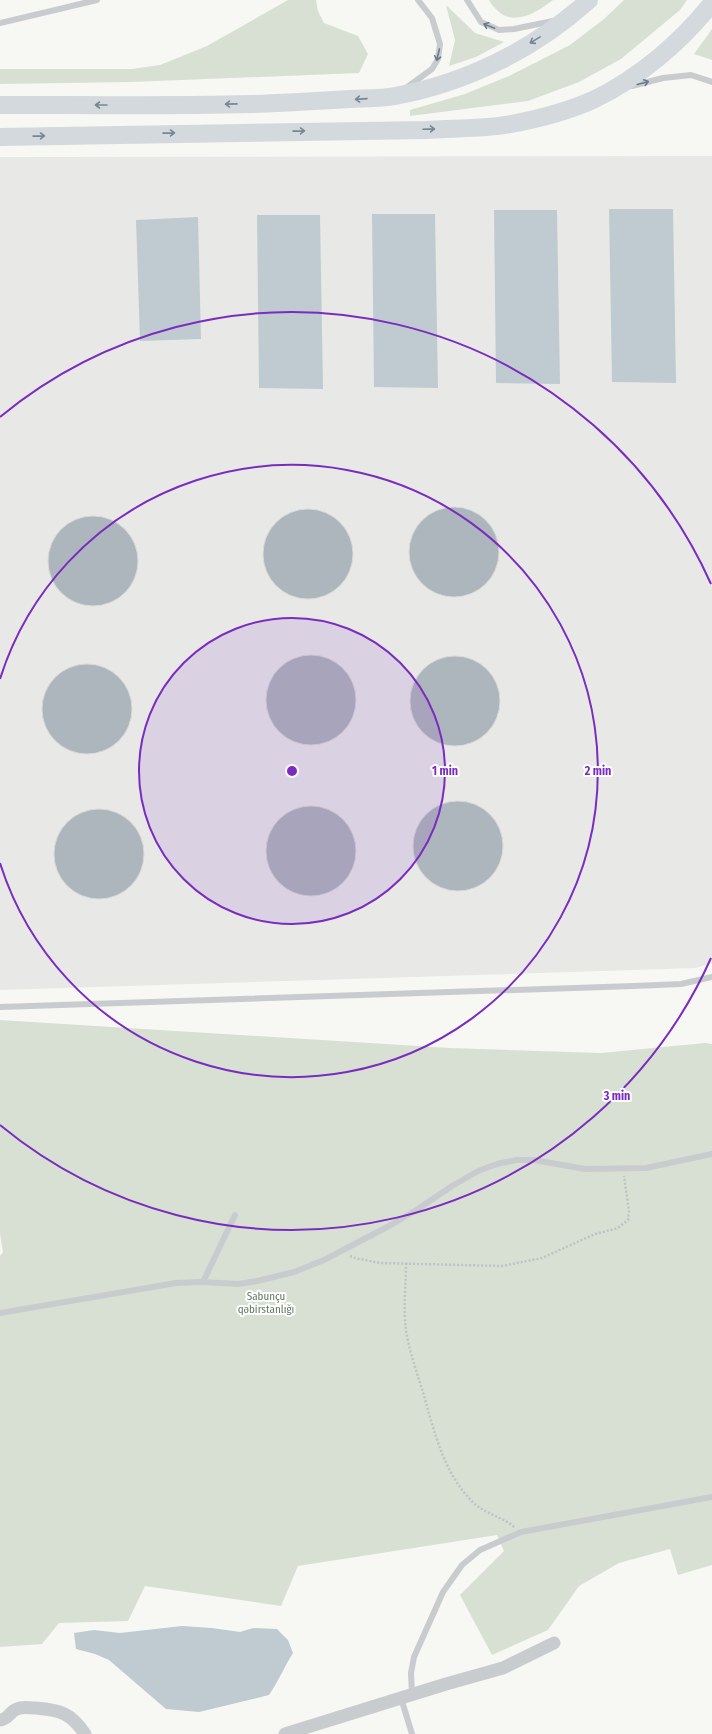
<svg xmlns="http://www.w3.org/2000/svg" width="712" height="1734" font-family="'Fira Sans Condensed',sans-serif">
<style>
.built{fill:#e8e9e7}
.green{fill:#d8e0d4}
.water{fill:#bfcbd0}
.building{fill:#adb6bc;stroke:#d9d9d6}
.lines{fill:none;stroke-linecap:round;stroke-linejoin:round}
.path{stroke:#bfc2c4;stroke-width:2.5;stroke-dasharray:2 2;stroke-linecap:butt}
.lane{stroke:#c9cccf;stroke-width:6}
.street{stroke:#c9cccf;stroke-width:13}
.secondary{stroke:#d4d9de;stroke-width:18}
.oneway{stroke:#687c8c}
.oneway2{stroke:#748795}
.ring{fill:none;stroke:#7b2cbf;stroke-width:2}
.labels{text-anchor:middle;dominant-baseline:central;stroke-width:4;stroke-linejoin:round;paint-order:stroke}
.park-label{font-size:11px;fill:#64795f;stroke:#fff}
.centre{fill:#7b2cbf;stroke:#fff;stroke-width:2}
.ring-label{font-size:12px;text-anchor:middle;font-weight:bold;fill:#7b2cbf;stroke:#fff;stroke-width:4;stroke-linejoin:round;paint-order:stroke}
</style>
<rect width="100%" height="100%" fill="#f7f7f3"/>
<path class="built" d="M 712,156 L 712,963 L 696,968 L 0,990 L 0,157 Z"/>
<g class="green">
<path d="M 288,0 L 316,0 L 318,11 L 324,23 L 358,36 L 368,54 L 359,73 L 131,82 L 0,84 L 0,69 L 132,69 L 160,65 L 207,46 Z"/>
<path d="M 489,0 L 553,0 C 539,11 516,26 499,12 C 495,8 492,6 489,0 Z"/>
<path d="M 624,0 L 687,0 L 680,10 L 621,59 L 579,82 L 528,101 L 410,116 L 410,110 L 465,94 L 511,75 L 570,45 L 604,19 Z"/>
<path d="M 446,5 L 475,33 L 504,42 L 476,57 L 449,66 L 455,40 Z"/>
<path d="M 712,29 L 712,60 L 694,54 Z"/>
<path d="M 0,1020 L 450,1048 L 601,1053 L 705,1043 L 712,1044 L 712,1565 L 678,1575 L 670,1549 L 619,1563 L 579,1586 L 548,1630 L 492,1655 L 460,1595 L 504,1551 L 497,1535 L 298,1566 L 281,1606 L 145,1586 L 128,1621 L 59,1623 L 42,1644 L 0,1647 L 0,1256 L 3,1252 L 0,1234 Z"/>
</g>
<g class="water">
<path d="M 609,209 L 673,209 L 676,383 L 612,382 Z"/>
<path d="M 494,210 L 557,210 L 560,384 L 496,383 Z"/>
<path d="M 372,214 L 435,214 L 438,388 L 374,387 Z"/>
<path d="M 257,215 L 320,215 L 323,389 L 259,388 Z"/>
<path d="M 198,217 L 201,339 L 140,341 L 136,220 Z"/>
<path d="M 182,1626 L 212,1628 L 240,1632 L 253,1628 L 277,1629 L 288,1640 L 293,1653 C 284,1667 278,1682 269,1695 L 199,1712 L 166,1709 L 109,1660 L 95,1654 L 76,1649 L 74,1633 L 94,1630 L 120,1633 Z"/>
</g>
<g class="building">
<circle cx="454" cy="552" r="45"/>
<circle cx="308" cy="554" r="45"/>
<circle cx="93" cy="561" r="45"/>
<circle cx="311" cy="700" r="45"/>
<circle cx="455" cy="701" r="45"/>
<circle cx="87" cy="709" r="45"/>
<circle cx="458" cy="846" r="45"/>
<circle cx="311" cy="851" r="45"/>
<circle cx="99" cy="854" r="45"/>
</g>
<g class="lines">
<g class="path">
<path d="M 350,1256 L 355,1258 L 380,1263 L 502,1266 L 542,1258 L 595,1234 L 618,1228 L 628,1220 L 629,1211 L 624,1176"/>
<path d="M 406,1263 C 406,1285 403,1309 406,1330 C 409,1350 416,1370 422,1389 C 434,1429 443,1475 475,1504 C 486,1514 503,1517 514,1527"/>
</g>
<g class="lane">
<path d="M 467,0 L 481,22 L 499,30 L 514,29 L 553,21"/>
<path d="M 0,23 L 97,0"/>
<path d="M 632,86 L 663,78 L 691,75 L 712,82"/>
<path d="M 406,88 L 432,69 L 438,59 L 440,44 L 432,18 L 418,0"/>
<path d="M 0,1007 L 634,986 L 681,984 L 712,977"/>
<path d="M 203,1282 L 235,1215"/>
<path d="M 0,1313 L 176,1283 L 203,1282 L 238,1284 L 257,1281 L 294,1272 L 324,1260 L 391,1225 L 418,1209 L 452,1186 L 478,1171 L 497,1164 L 517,1160 L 534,1160 L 585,1169 L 646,1168 L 712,1154"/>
<path d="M 412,1694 L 411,1673 L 414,1657 L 443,1592 L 462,1565 L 480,1550 L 521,1532 L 712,1497"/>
<path d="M 401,1698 L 412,1734"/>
</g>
<g class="street">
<path d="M 0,1720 C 8,1720 10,1711 17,1709 C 23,1706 30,1708 36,1708 C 60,1710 71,1713 85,1734"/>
<path d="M 285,1734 L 446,1684 L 503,1668 L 554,1643"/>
</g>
<g class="secondary">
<path d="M 0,105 C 84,105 169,106 253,104 C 285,103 317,101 349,99 C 364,98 380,99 395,96 C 466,83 535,49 589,0"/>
<path d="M 0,137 L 426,130 C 454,128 484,129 511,124 C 538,119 568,111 593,100 C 639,78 681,42 712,3"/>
</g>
</g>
<defs><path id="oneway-shaft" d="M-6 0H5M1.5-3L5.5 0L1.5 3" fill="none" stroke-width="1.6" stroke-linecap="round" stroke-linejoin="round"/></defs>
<g class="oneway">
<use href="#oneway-shaft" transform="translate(489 26) rotate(-158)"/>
<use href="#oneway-shaft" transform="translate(438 55) rotate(103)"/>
<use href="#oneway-shaft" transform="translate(643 83) rotate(-15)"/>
</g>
<g class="oneway2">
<use href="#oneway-shaft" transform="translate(535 40) rotate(148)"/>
<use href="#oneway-shaft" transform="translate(361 99) rotate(176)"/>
<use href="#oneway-shaft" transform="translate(231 104) rotate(179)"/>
<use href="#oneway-shaft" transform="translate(101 105) rotate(-180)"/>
<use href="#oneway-shaft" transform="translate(429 129) rotate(-2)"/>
<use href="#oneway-shaft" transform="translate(299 131) rotate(-1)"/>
<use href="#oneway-shaft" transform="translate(169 133) rotate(-1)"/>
<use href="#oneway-shaft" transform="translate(39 136) rotate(-1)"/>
</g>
<circle cx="292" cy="771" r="153" fill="#7b2cbf" fill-opacity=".12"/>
<g class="ring">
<circle cx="292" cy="771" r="153"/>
<path d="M0 679A306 306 0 1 1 0 863"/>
<path d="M711 958A459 459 0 0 1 0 1125M0 417A459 459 0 0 1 711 584"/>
</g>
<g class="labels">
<g class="park-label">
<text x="266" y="1296">Sabunçu<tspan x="266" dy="13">qəbirstanlığı</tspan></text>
</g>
</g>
<circle cx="292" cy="771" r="6" class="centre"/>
<g class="ring-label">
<text x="445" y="775">1 min</text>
<text x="598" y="775">2 min</text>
<text x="617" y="1100">3 min</text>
</g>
</svg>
